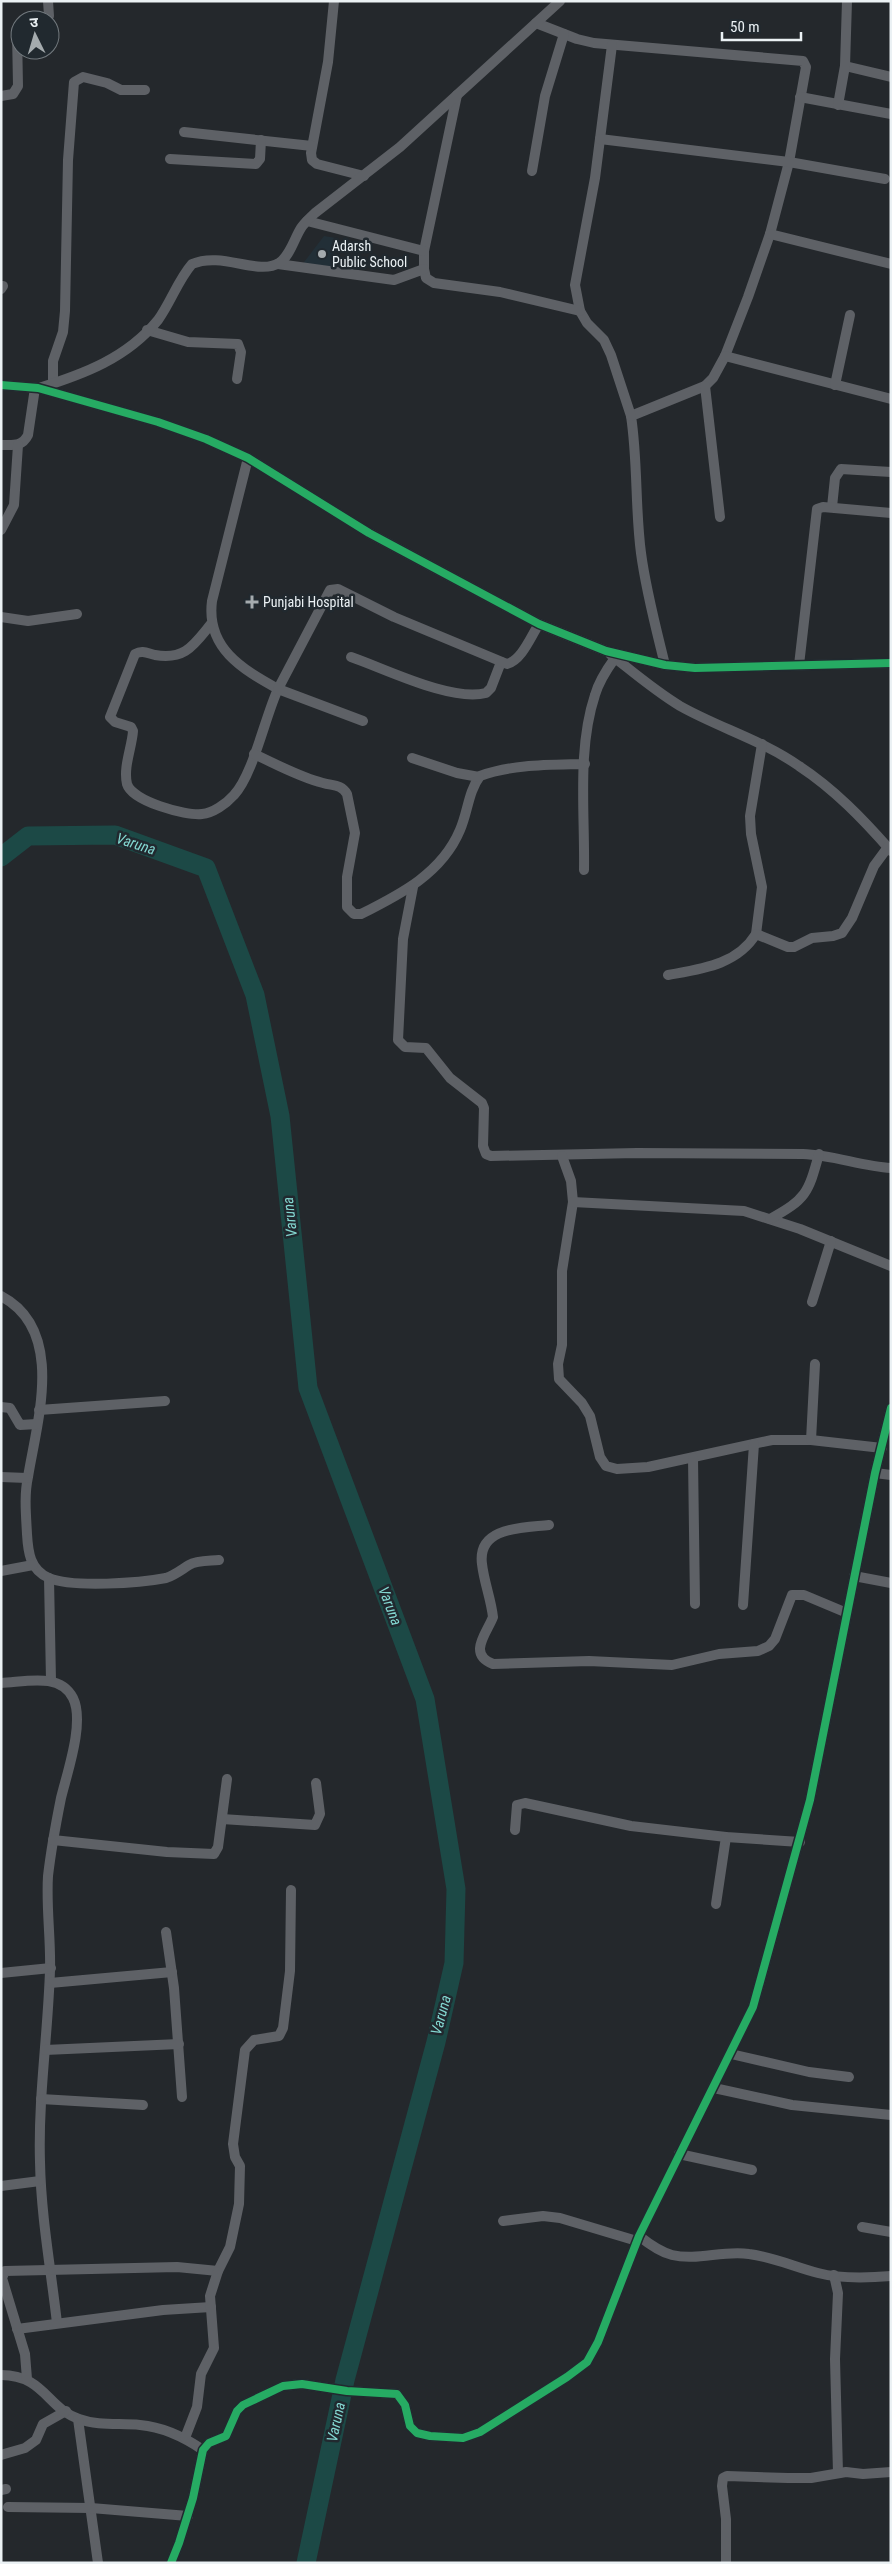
<svg xmlns="http://www.w3.org/2000/svg" width="892" height="2564" font-family="'Roboto Condensed','Noto Sans Devanagari',sans-serif">
<style>
.built{fill:#222f37}
.lines{fill:none;stroke-linecap:round;stroke-linejoin:round}
.river{stroke:#1c4946;stroke-width:19}
.minor{stroke:#5e6166;stroke-width:10}
.cycleway-casing{stroke:#21292f;stroke-width:11}
.cycleway{stroke:#26ab63;stroke-width:8}
.poi-dot{fill:#a5abae;stroke:#21292f;stroke-width:2}
.labels{text-anchor:middle;dominant-baseline:central;stroke-width:5;stroke-linejoin:round;paint-order:stroke}
.poi-label{font-size:14px;fill:#ebf1f4;stroke:#21292f;text-anchor:start}
.water-label{font-size:15px;font-style:italic;fill:#83d7d1;stroke:#21292f}
</style>
<rect width="100%" height="100%" fill="#24282c"/>
<path class="built" d="M 324,236 L 336,238 L 331,274 L 298,270 Z"/>
<g class="lines">
<path class="river" d="M 1,857 L 28,836 L 115,835 L 206,868 L 255,995 L 280,1116 L 308,1388 L 425,1699 L 456,1889 L 454,1963 L 436,2042 L 345,2380 L 306,2563"/>
<g class="minor">
<path d="M 48,1 L 49,16"/>
<path d="M 334,1 L 328,62 L 311,153 L 312,160 L 317,164 L 364,176"/>
<path d="M 536,23 L 577,39 L 594,43 L 803,61 L 806,67 L 789,162 L 770,234 L 748,297 L 725,356 L 713,378 L 705,386 L 631,416 C 638,462 635,508 641,553 C 646,591 656,628 665,665"/>
<path d="M 612,45 L 595,178 L 575,285 L 580,311 L 587,323 L 604,340 L 611,355 L 631,416"/>
<path d="M 845,66 L 891,77"/>
<path d="M 457,95 L 424,251 L 424,269 L 426,278 L 434,283 L 500,292 L 580,311"/>
<path d="M 1,96 L 13,94 L 18,86 L 17,33"/>
<path d="M 800,97 L 891,114"/>
<path d="M 838,105 L 845,66 L 847,1"/>
<path d="M 184,132 L 312,146"/>
<path d="M 600,139 L 789,162 L 885,179"/>
<path d="M 170,159 L 256,164 L 260,159 L 261,140"/>
<path d="M 532,171 L 545,96 L 564,34"/>
<path d="M 307,221 L 424,251"/>
<path d="M 770,234 L 891,264"/>
<path d="M 278,264 L 394,280 L 424,269"/>
<path d="M 1,289 L 3,286"/>
<path d="M 147,330 L 188,342 L 238,344 L 241,352 L 237,379"/>
<path d="M 725,356 L 891,399"/>
<path d="M 53,383 L 53,361 L 63,332 L 65,311 L 68,160 L 74,82 L 83,77 L 107,83 L 121,90 L 145,90"/>
<path d="M 1,385 L 38,388 L 158,422 L 206,439 L 248,458 L 369,533 L 539,624 L 606,651 L 665,665 L 695,668 L 891,663"/>
<path d="M 835,385 L 850,315"/>
<path d="M 705,386 L 720,517"/>
<path d="M 39,388 C 84,374 127,358 158,320 C 171,302 178,280 192,264 C 222,251 258,276 279,263 C 290,256 294,239 301,228 C 305,222 310,218 315,213 L 400,147 L 560,1"/>
<path d="M 1,445 C 13,445 22,447 28,435 L 35,388"/>
<path d="M 832,507 L 835,478 L 841,469 L 891,472"/>
<path d="M 1,530 L 14,505 L 18,445"/>
<path d="M 1,617 L 28,621 L 77,614"/>
<path d="M 211,624 C 193,646 185,660 155,655 C 147,653 142,650 135,654 L 110,717 L 115,722 L 131,727 L 133,731 C 132,747 123,767 127,784 C 132,801 185,816 202,814 C 213,813 226,804 234,795 C 253,775 265,717 278,689 C 242,669 206,648 212,601 L 248,458"/>
<path d="M 610,654 C 633,672 655,691 680,706 C 719,728 762,740 799,766 C 834,789 863,819 891,851"/>
<path d="M 351,657 C 386,669 451,702 486,693 L 491,688 L 501,662"/>
<path d="M 799,665 L 817,509 L 823,507 L 891,513"/>
<path d="M 363,721 L 278,689 L 330,590 L 338,589 L 394,617 L 507,664 C 522,660 531,636 539,624"/>
<path d="M 254,754 C 276,764 299,777 323,783 C 333,786 341,784 347,794 L 355,833 L 347,877 L 347,907 L 354,914 L 361,914 C 401,894 442,873 460,830 C 468,812 468,792 480,776 C 513,764 550,765 585,764"/>
<path d="M 412,758 L 457,773 L 479,777"/>
<path d="M 584,870 C 585,813 577,749 595,695 C 599,681 607,669 615,658"/>
<path d="M 413,887 L 403,939 L 398,1040 L 405,1047 L 426,1048 L 450,1078 L 482,1103 L 484,1108 L 483,1146 L 486,1154 L 491,1156 L 637,1153 L 803,1154 C 833,1155 861,1166 891,1168"/>
<path d="M 756,934 L 762,887 L 751,834 L 750,816 L 762,744"/>
<path d="M 668,975 C 701,969 737,965 756,934 L 788,947 L 794,947 L 812,938 L 833,936 L 842,933 L 852,918 L 874,866 L 888,847"/>
<path d="M 562,1156 L 571,1181 L 573,1202 L 562,1271 L 562,1345 L 558,1364 L 559,1379 L 582,1403 L 590,1416 L 600,1457 L 606,1466 L 617,1469 L 648,1467 L 772,1440 L 811,1440 L 882,1448"/>
<path d="M 573,1202 L 744,1211 L 800,1229 L 891,1266"/>
<path d="M 770,1219 C 806,1199 808,1194 819,1154"/>
<path d="M 1,1296 C 66,1330 37,1421 28,1477 C 24,1495 26,1515 27,1534 C 28,1552 30,1570 49,1578 C 73,1588 140,1583 166,1578 C 175,1575 181,1570 189,1565 C 197,1560 209,1561 219,1560"/>
<path d="M 812,1302 L 831,1241"/>
<path d="M 1,1407 L 10,1408 L 20,1425 L 37,1424"/>
<path d="M 39,1410 L 165,1401"/>
<path d="M 811,1440 L 815,1364"/>
<path d="M 693,1458 L 695,1604"/>
<path d="M 875,1473 L 891,1475"/>
<path d="M 1,1477 L 27,1478"/>
<path d="M 549,1525 C 524,1528 477,1526 482,1564 C 484,1582 491,1599 493,1617 C 487,1633 467,1654 493,1664 L 589,1661 L 672,1665 L 719,1654 L 758,1651 L 769,1646 L 775,1639 L 792,1595 L 804,1595 L 847,1613"/>
<path d="M 1,1571 L 33,1565"/>
<path d="M 854,1576 L 891,1583"/>
<path d="M 49,1578 L 51,1681"/>
<path d="M 743,1605 L 754,1444"/>
<path d="M 1,1683 C 25,1682 60,1672 73,1698 C 85,1722 67,1773 61,1798 C 56,1823 51,1850 48,1876 C 46,1908 51,1939 50,1970 C 48,2034 38,2098 40,2162 C 41,2216 51,2270 57,2323"/>
<path d="M 222,1819 L 315,1825 L 320,1814 L 316,1783"/>
<path d="M 515,1830 L 517,1805 L 525,1803 L 631,1826 L 726,1837 L 800,1842"/>
<path d="M 53,1840 L 167,1852 L 214,1854 L 218,1847 L 227,1779"/>
<path d="M 716,1904 L 726,1837"/>
<path d="M 166,1932 L 174,1988 L 182,2097"/>
<path d="M 1,1973 L 51,1968"/>
<path d="M 50,1983 L 172,1972"/>
<path d="M 45,2050 L 179,2044"/>
<path d="M 731,2054 L 809,2072 L 849,2077"/>
<path d="M 714,2088 L 792,2105 L 891,2115"/>
<path d="M 41,2099 L 143,2105"/>
<path d="M 679,2154 L 752,2170"/>
<path d="M 1,2186 L 40,2181"/>
<path d="M 503,2221 L 543,2216 L 560,2218 L 637,2241"/>
<path d="M 862,2227 L 891,2232"/>
<path d="M 639,2236 C 649,2244 660,2252 672,2255 C 697,2261 723,2250 749,2254 C 773,2257 795,2267 818,2273 C 841,2279 868,2278 891,2276"/>
<path d="M 834,2275 L 838,2293 L 835,2359 L 838,2473"/>
<path d="M 17,2329 L 163,2310 L 211,2307"/>
<path d="M 1,2375 C 44,2375 47,2408 79,2419 C 98,2426 120,2423 140,2425 C 163,2427 184,2437 203,2450"/>
<path d="M 27,2379 L 25,2354 L 2,2278 L 5,2271 L 177,2267 L 218,2271"/>
<path d="M 78,2419 L 98,2563"/>
<path d="M 185,2438 L 197,2407 L 201,2374 L 214,2348 L 210,2296 L 218,2271 L 230,2247 L 239,2204 L 240,2166 L 235,2157 L 233,2144 L 245,2050 L 254,2040 L 279,2036 L 283,2028 L 290,1971 L 291,1890"/>
<path d="M 1,2455 L 25,2448 L 36,2440 L 43,2424 L 66,2411"/>
<path d="M 1,2490 L 6,2489"/>
<path d="M 8,2507 L 91,2508 L 188,2516"/>
<path d="M 171,2563 L 179,2543 L 193,2498 L 203,2450 L 209,2443 L 226,2436 L 237,2411 L 243,2405 L 283,2386 L 302,2384 L 347,2391 L 397,2394 L 405,2405 L 410,2426 L 417,2433 L 430,2436 L 463,2438 L 480,2432 L 567,2377 L 587,2362 L 598,2342 L 639,2236 L 753,2007 L 810,1800 L 875,1473 L 891,1408"/>
<path d="M 726,2563 L 726,2519 L 722,2486 L 723,2478 L 727,2476 L 788,2478 L 811,2478 L 846,2472 L 863,2474 L 891,2472"/>
</g>
<defs>
<g id="cycleway">
<path d="M 1,385 L 38,388 L 158,422 L 206,439 L 248,458 L 369,533 L 539,624 L 606,651 L 665,665 L 695,668 L 891,663"/>
<path d="M 171,2563 L 179,2543 L 193,2498 L 203,2450 L 209,2443 L 226,2436 L 237,2411 L 243,2405 L 283,2386 L 302,2384 L 347,2391 L 397,2394 L 405,2405 L 410,2426 L 417,2433 L 430,2436 L 463,2438 L 480,2432 L 567,2377 L 587,2362 L 598,2342 L 639,2236 L 753,2007 L 810,1800 L 875,1473 L 891,1408"/>
</g>
</defs>
<use href="#cycleway" class="cycleway-casing"/>
<use href="#cycleway" class="cycleway"/>
</g>
<g class="poi-dot">
<circle cx="322" cy="254" r="5"/>
<path d="M249.5 594.5h5v5h5v5h-5v5h-5v-5h-5v-5h5z"/>
</g>
<g class="labels">
<g class="poi-label">
<text x="332" y="246">Adarsh<tspan x="332" dy="16">Public School</tspan></text>
<text x="263" y="602">Punjabi Hospital</text>
</g>
<g class="water-label">
<text transform="translate(136 844) rotate(18)">Varuna</text>
<text transform="translate(290 1217) rotate(-96)">Varuna</text>
<text transform="translate(390 1606) rotate(69)">Varuna</text>
<text transform="translate(441 2015) rotate(-75)">Varuna</text>
<text transform="translate(336 2422) rotate(-78)">Varuna</text>
</g>
</g>
<rect width="892" height="2564" fill="none" stroke="#ebf1f4" stroke-width="5"/>
<g transform="translate(35 35) rotate(355)"><circle r="24" fill="#21292f" stroke="#72797e"/>
<path d="M0-4L9 19L0 12L-9 19Z" fill="#a5abae"/>
<text y="-8" font-size="14" font-weight="bold" text-anchor="middle" fill="#ebf1f4">उ</text>
</g>
<path d="M722 32v8h79v-8" fill="none" stroke="#ebf1f4" stroke-width="2.5"/>
<text x="730" y="32" font-size="15" fill="#ebf1f4" stroke="#21292f" stroke-width="4" paint-order="stroke">50 m</text>
</svg>
